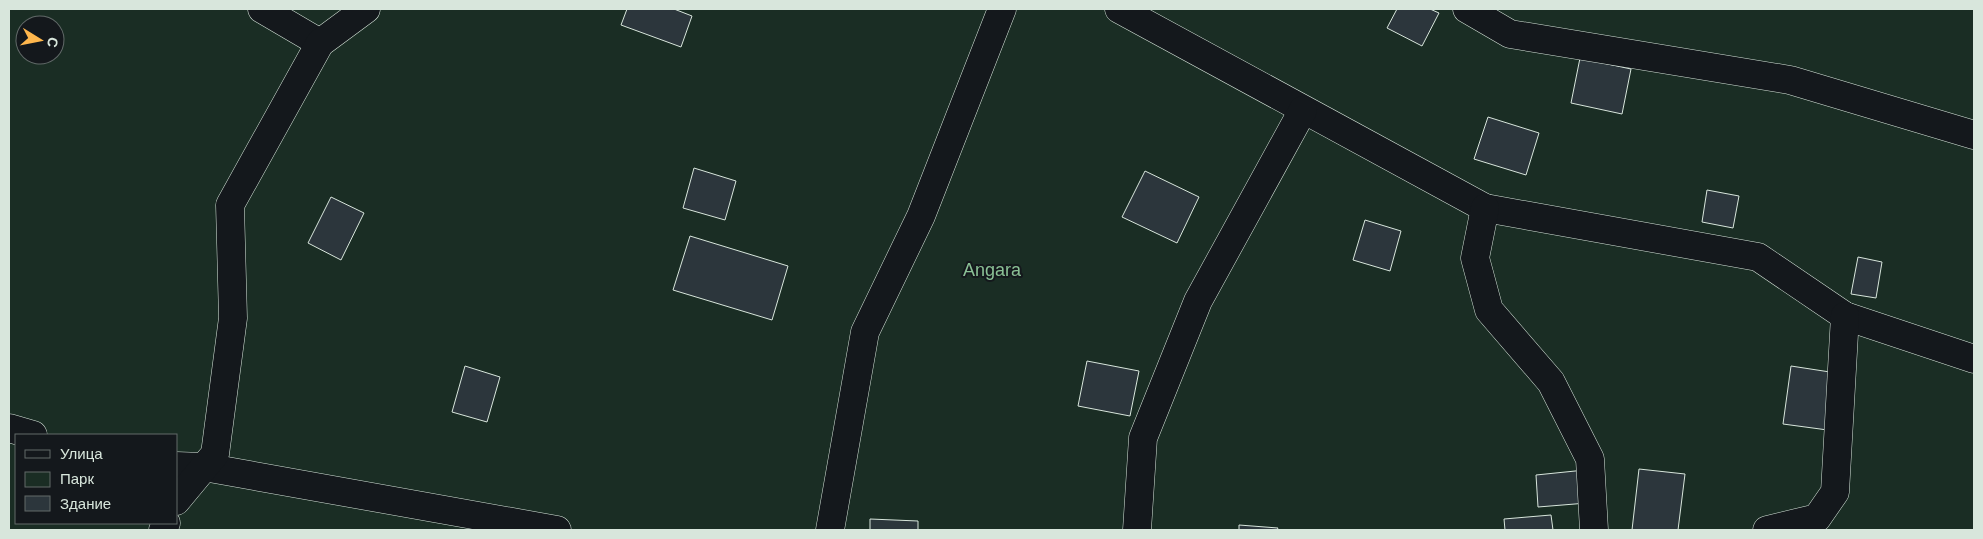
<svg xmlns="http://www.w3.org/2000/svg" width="1983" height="539" font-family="Helvetica,sans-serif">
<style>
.green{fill:#1a2d24;stroke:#939e99;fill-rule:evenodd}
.building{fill:#2c363c;stroke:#d8e6dc}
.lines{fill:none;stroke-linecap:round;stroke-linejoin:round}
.street-casing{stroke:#d8e6dc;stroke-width:29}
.street{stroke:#14181c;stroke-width:28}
.labels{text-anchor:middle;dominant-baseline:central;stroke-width:4;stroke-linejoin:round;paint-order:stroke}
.park-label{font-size:18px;fill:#8ac095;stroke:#14181c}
</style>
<rect width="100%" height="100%" fill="#14181c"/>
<path class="green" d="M 9,9 L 1974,9 L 1974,530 L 9,530 ZM 25,25 L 55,25 L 55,55 L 25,55 ZM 16,435 L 176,435 L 176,523 L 16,523 Z"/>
<g class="building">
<path d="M 627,9 L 674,9 L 692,16 L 681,47 L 621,25 Z"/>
<path d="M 1397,9 L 1430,9 L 1439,13 L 1422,46 L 1387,28 Z"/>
<path d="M 1580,58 L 1631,69 L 1622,114 L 1571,103 Z"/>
<path d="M 1488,117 L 1539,133 L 1526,175 L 1474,159 Z"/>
<path d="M 694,168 L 736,181 L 725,220 L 683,208 Z"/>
<path d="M 1145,171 L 1199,197 L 1177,243 L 1122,217 Z"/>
<path d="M 1707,190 L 1739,196 L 1733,228 L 1702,222 Z"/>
<path d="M 331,197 L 364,213 L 341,260 L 308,243 Z"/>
<path d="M 1365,220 L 1401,231 L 1390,271 L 1353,260 Z"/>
<path d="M 690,236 L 788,266 L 772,320 L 673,290 Z"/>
<path d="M 1858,257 L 1882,262 L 1876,298 L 1851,294 Z"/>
<path d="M 1087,361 L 1139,371 L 1130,416 L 1078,406 Z"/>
<path d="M 465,366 L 500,377 L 487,422 L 452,412 Z"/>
<path d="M 1791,366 L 1843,374 L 1835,431 L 1783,424 Z"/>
<path d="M 1639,469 L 1685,474 L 1678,530 L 1632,530 Z"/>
<path d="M 1585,470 L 1587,503 L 1538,507 L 1536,475 Z"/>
<path d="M 1551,515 L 1553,530 L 1505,530 L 1504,519 Z"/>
<path d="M 870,519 L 918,521 L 918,530 L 870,530 Z"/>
<path d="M 1239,525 L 1278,528 L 1277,530 L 1239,530 Z"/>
</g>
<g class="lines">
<defs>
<g id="street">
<path d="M 262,9 L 320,43"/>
<path d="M 1119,9 L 1485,208 L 1758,257 L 1845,316 L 1974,359"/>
<path d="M 1467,9 L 1510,34 L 1790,80 L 1974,135"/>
<path d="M 1485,208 L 1475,258 L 1489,310 L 1551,382 L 1590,459 L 1594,530"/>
<path d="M 9,428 L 33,435"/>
<path d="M 176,466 L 204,467 L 557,530"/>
<path d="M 176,501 L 215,454 L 233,318 L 230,205 L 320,43 L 366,9"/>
<path d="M 163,530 L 166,523"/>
<path d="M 830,530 L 865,332 L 921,216 L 1002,9"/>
<path d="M 1137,530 L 1143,438 L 1198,301 L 1303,110"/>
<path d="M 1767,530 L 1817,518 L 1835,492 L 1845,316"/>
</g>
</defs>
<use href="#street" class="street-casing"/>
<use href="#street" class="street"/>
</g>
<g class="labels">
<g class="park-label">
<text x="992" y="270">Angara</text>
</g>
</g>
<rect width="1983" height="539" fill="none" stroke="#d8e6dc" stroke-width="20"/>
<rect x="15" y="434" width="162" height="90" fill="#14181c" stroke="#626a69"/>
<rect x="25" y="450" width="25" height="8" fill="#14181c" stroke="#626a69"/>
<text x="60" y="459" font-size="15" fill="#d8e6dc">Улица</text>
<rect x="25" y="472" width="25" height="15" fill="#1a2d24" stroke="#626a69"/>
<text x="60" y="484" font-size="15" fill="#d8e6dc">Парк</text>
<rect x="25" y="496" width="25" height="15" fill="#2c363c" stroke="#626a69"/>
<text x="60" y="509" font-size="15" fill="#d8e6dc">Здание</text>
<g transform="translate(40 40) rotate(100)"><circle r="24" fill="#14181c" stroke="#626a69"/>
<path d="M0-4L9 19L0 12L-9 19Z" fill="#ffb74d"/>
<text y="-8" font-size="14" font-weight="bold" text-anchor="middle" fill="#d8e6dc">С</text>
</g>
</svg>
